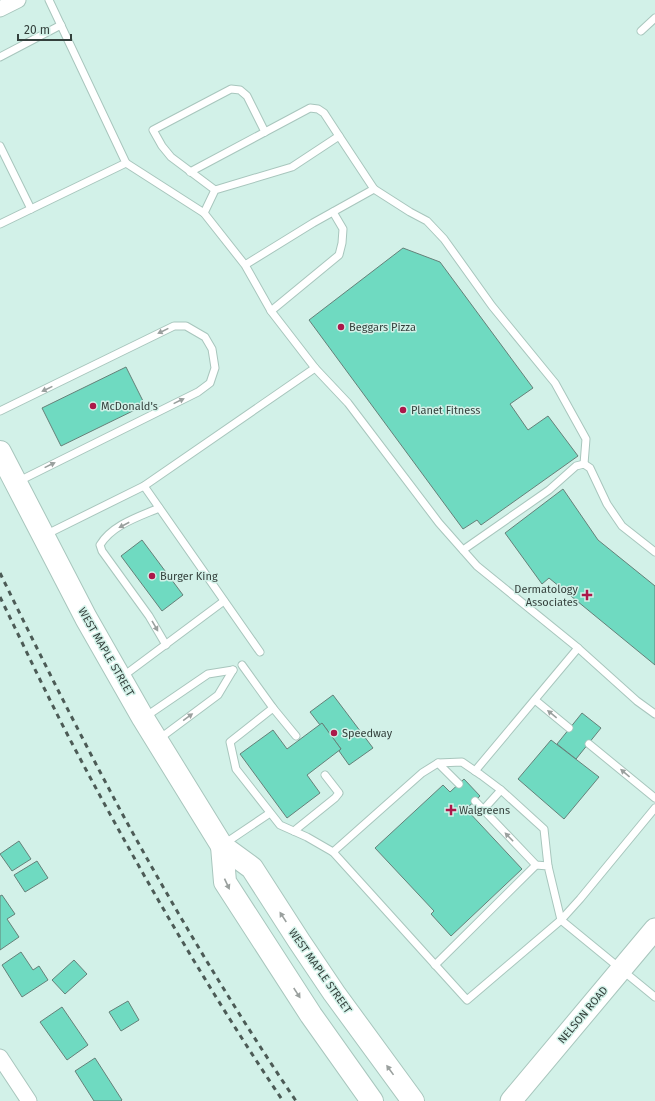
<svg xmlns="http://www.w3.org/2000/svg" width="655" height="1101" font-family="'Fira Sans',sans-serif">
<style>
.building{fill:#6fdac1;stroke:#658179}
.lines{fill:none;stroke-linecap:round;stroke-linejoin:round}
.lane-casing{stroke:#a8c6bd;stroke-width:9}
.street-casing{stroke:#a8c6bd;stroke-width:17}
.secondary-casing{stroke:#a8c6bd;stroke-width:23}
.primary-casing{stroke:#a8c6bd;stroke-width:24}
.lane{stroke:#fff;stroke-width:7}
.street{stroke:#fff;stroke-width:15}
.secondary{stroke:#fff;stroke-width:21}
.primary{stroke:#fff;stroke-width:22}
.rail{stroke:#4c5b56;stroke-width:3;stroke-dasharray:5 5;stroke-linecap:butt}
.oneway{fill:#9aa09e}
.poi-dot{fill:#ab184a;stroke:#d2f1e8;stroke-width:1.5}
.labels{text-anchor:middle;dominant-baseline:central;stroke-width:3;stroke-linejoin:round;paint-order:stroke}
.poi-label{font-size:11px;fill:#34403c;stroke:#d2f1e8;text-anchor:start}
.street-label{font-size:11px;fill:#34403c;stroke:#d2f1e8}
</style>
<rect width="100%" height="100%" fill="#d2f1e8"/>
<g class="building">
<path d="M 403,248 L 440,262 L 533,388 L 510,404 L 528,430 L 548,416 L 578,456 L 481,525 L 477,520 L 463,529 L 309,320 Z"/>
<path d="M 126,367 L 145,405 L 61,446 L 42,408 Z"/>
<path d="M 563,489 L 598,540 L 655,586 L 655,665 L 549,578 L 542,584 L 505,533 Z"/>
<path d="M 142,540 L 183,595 L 162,611 L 121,556 Z"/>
<path d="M 333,695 L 373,748 L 349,765 L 339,751 L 341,749 L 322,723 L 320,725 L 310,712 Z"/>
<path d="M 582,713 L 601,728 L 576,759 L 557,744 Z"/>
<path d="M 322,723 L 341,749 L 307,775 L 320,793 L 287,818 L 240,754 L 273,730 L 287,749 Z"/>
<path d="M 551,740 L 599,777 L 564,819 L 518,779 Z"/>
<path d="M 464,779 L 480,796 L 466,809 L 522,869 L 451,936 L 431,914 L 434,911 L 375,848 L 443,785 L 450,792 Z"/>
<path d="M 19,841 L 31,859 L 12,871 L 0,854 Z"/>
<path d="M 37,861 L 48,878 L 25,892 L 14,875 Z"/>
<path d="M 2,895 L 15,914 L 7,919 L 19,937 L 0,950 L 0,896 Z"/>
<path d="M 21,952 L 33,970 L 39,966 L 48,980 L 22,997 L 2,965 Z"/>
<path d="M 74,960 L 87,974 L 65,994 L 52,980 Z"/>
<path d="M 128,1001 L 139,1020 L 121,1031 L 109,1012 Z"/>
<path d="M 62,1007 L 88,1045 L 67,1060 L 40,1022 Z"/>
<path d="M 95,1058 L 122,1100 L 121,1101 L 94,1101 L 75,1071 Z"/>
</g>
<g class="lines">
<defs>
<g id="lane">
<path d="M 641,31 L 655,18"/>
<path d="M 0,57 L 61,25"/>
<path d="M 0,146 L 31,209"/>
<path d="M 126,163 L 204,213"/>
<path d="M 190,172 L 265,132"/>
<path d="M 374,189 L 410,212 L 427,221 L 444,239 L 492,306 L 555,383 L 586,439 L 584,464"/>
<path d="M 215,190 L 171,157 L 162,146 L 153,130 L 231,89 L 240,90 L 247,96 L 265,132 L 310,108 L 318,109 L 324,113 L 339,136"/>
<path d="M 0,224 L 126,163 L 49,0"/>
<path d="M 245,265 L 313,223 L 374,189 L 339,136 L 292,167 L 215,190 L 204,213 L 245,265 L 271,311 L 315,368"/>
<path d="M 271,311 L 339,255 L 342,243 L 343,229 L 333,212"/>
<path d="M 0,411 L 174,326 L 186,326 L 205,337 L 212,349 L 215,368 L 210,383 L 198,392 L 17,482"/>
<path d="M 144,486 L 260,652"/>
<path d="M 159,508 C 138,517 112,525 100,545 L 102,551 L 149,616 L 166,645"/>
<path d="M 45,535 L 144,486 L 315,368 L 348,403 L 439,523 L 477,566 L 578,648 L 637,701 L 655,714"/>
<path d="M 463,550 L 549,490 L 576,466 L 584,464 L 590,468 L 607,504 L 622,526 L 655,552"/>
<path d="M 242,665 L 273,708"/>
<path d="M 122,677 L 224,601"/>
<path d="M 535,700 L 569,728"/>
<path d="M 145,717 L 208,674 L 233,670"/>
<path d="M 296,736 L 273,708 L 230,742 L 236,769 L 280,825 L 307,837 L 333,852"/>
<path d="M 159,739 L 218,695 L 233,670"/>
<path d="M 589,744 L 655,798"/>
<path d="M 438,763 L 459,784"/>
<path d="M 475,771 L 578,648"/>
<path d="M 475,801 L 536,865 L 548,866 L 561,920"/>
<path d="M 483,810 L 501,790"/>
<path d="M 294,831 L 335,798 L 339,793 L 325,775"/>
<path d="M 224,844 L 270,813"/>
<path d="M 548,866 L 544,829 L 501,790 L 481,775 L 462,762 L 438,763 L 422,773 L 333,852 L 467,1000 L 561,920 L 655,997"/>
<path d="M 561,920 L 580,899 L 655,808"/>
<path d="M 435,965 L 536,865"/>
</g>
<g id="street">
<path d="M 0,9 L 18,0"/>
<path d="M 0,1057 L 29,1101"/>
</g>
<path id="secondary" d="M 511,1101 L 655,929"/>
<g id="primary">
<path d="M 0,452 L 86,618 L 143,718 L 222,846 L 252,868 L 299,941 L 334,993 L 413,1101"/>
<path d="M 222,846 L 225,882 L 311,1015 L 372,1101"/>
</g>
</defs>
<use href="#lane" class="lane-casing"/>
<use href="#street" class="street-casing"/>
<use href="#secondary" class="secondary-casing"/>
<use href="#primary" class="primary-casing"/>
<use href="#lane" class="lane"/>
<use href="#street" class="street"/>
<use href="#secondary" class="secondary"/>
<use href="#primary" class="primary"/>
<g class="rail">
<path d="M 0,573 C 40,655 81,737 124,817 C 177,914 234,1009 296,1101"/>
<path d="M 0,597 C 25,648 49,700 75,749 C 139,870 207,988 283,1101"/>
</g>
</g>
<defs><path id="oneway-solid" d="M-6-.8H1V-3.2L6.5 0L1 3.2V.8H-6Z"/></defs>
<g class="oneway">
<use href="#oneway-solid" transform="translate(163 331) rotate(154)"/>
<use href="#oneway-solid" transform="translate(47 389) rotate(154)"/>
<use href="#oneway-solid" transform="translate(179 401) rotate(-26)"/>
<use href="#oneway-solid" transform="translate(50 465) rotate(-26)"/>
<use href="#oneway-solid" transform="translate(124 525) rotate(152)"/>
<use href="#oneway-solid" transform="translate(155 626) rotate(60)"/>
<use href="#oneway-solid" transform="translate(552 714) rotate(-141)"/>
<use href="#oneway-solid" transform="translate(188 717) rotate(-36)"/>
<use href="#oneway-solid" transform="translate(625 773) rotate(-140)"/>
<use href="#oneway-solid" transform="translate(509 837) rotate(-134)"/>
<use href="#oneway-solid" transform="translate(227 884) rotate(65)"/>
<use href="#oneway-solid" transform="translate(283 917) rotate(-123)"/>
<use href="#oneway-solid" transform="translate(297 993) rotate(57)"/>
<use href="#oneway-solid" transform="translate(390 1070) rotate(-126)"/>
</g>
<g class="poi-dot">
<circle cx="341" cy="327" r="4"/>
<circle cx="93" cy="406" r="4"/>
<circle cx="403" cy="410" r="4"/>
<circle cx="152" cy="576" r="4"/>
<path d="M585 589h4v4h4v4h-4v4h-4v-4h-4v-4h4z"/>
<circle cx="334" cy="733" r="4"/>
<path d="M449 804h4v4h4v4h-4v4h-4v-4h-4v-4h4z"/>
</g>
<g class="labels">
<g class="poi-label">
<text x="349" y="327">Beggars Pizza</text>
<text x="101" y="406">McDonald's</text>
<text x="411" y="410">Planet Fitness</text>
<text x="160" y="576">Burger King</text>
<text x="578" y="589" text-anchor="end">Dermatology<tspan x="578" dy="13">Associates</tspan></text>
<text x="342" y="733">Speedway</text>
<text x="459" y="810">Walgreens</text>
</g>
<g class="street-label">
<text transform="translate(106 652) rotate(60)">WEST MAPLE STREET</text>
<text transform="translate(320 971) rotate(55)">WEST MAPLE STREET</text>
<text transform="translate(583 1015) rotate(-50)">NELSON ROAD</text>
</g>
</g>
<path d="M18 34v6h53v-6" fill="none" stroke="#34403c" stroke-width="2"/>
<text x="24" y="34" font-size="12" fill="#34403c" stroke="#d2f1e8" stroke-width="3" paint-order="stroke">20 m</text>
</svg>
